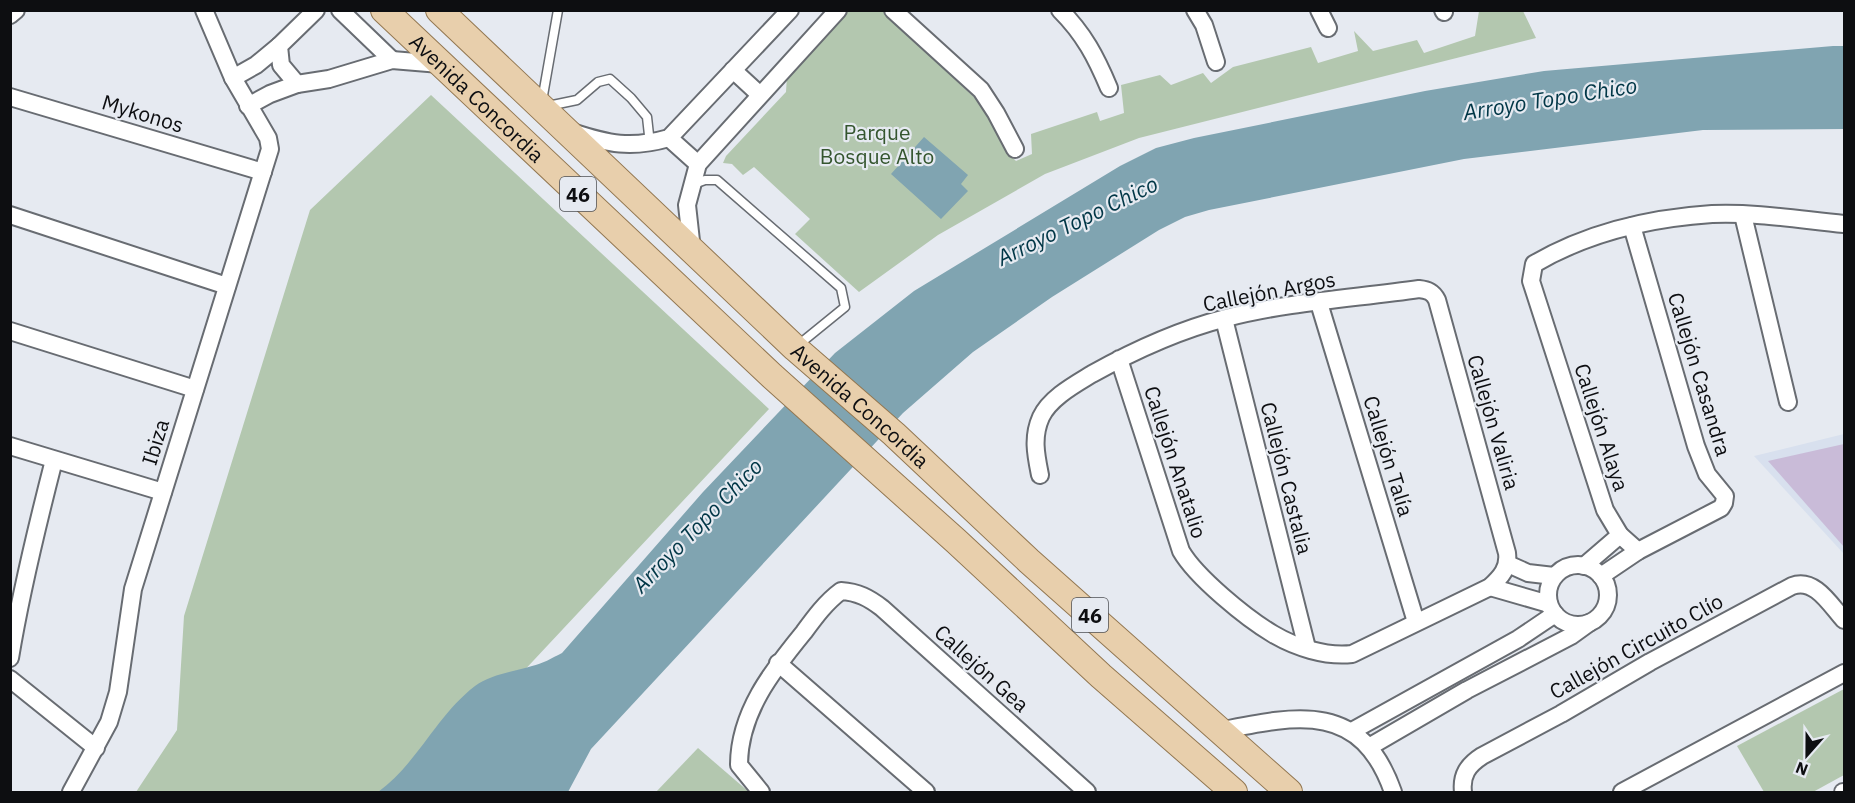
<svg xmlns="http://www.w3.org/2000/svg" width="1855" height="803" font-family="'IBM Plex Sans',sans-serif">
<style>
.built{fill:#d8e0ee}
.green{fill:#b3c7af}
.water{fill:#80a4b1}
.building{fill:#c9bbd8}
.lines{fill:none;stroke-linecap:round;stroke-linejoin:round}
.service-casing{stroke:#686c72;stroke-width:11}
.minor-casing{stroke:#686c72;stroke-width:20}
.primary-casing{stroke:#927751;stroke-width:28}
.service{stroke:#fff;stroke-width:8}
.minor{stroke:#fff;stroke-width:16}
.primary{stroke:#e8cfac;stroke-width:26}
.labels{text-anchor:middle;dominant-baseline:central;stroke-width:4.5;stroke-linejoin:round;paint-order:stroke}
.shield{fill:#e6eaf1;stroke:#4e5054;stroke-width:1.5}
.shield-label{font-size:20px;font-weight:bold;fill:#0d0e11}
.street-label{font-size:21px;fill:#0d0e11;stroke:#e6eaf1}
.park-label{font-size:21px;fill:#34552e;stroke:#e6eaf1}
.water-label{font-size:22px;font-style:italic;fill:#003646;stroke:#e6eaf1}
</style>
<rect width="100%" height="100%" fill="#e6eaf1"/>
<path class="built" d="M 1844,434 L 1844,554 L 1754,456 Z"/>
<g class="green">
<path d="M 848,11 L 883,11 L 975,98 L 1003,137 L 1007,152 L 1016,161 L 1032,154 L 1031,134 L 1097,112 L 1100,121 L 1124,113 L 1121,85 L 1160,75 L 1171,85 L 1203,73 L 1211,83 L 1233,67 L 1311,47 L 1318,63 L 1358,51 L 1354,31 L 1373,51 L 1417,40 L 1424,53 L 1475,36 L 1479,11 L 1523,11 L 1536,38 L 1139,138 L 1045,174 L 938,235 L 859,292 L 795,234 L 810,219 L 754,167 L 743,175 L 732,164 L 723,163 L 726,156 L 786,92 L 787,76 Z"/>
<path d="M 431,95 L 769,409 L 459,740 L 458,792 L 136,792 L 177,730 L 184,616 L 310,210 Z"/>
<path d="M 1844,689 L 1844,775 L 1813,792 L 1764,792 L 1737,746 Z"/>
<path d="M 698,748 L 749,792 L 656,792 Z"/>
</g>
<g class="water">
<path d="M 1833,46 L 1844,46 L 1844,129 L 1703,130 L 1464,159 L 1209,210 L 1185,217 L 1159,230 L 1052,297 L 973,352 L 903,413 L 591,749 L 568,792 L 378,792 C 417,764 436,716 475,686 C 492,674 513,672 532,666 C 542,664 552,658 562,653 L 703,492 L 835,353 L 914,291 L 1120,166 L 1156,148 L 1194,138 L 1425,91 L 1544,71 Z"/>
<path d="M 924,137 L 968,175 L 961,184 L 968,191 L 941,219 L 891,174 Z"/>
</g>
<path class="building" d="M 1844,444 L 1844,547 L 1768,461 Z"/>
<g class="lines">
<defs>
<g id="service">
<path d="M 542,101 L 558,10"/>
<path d="M 548,106 L 577,100 L 598,82 L 610,79 L 631,98 L 647,117 L 650,144"/>
<path d="M 691,185 L 705,180 L 717,180 L 841,288 L 845,307 L 797,346"/>
</g>
<g id="minor">
<path d="M 316,10 L 279,46 L 281,65 L 297,84 L 329,79 L 392,60 L 440,64"/>
<path d="M 340,10 L 392,60"/>
<path d="M 893,10 L 981,90 L 996,113 L 1015,149"/>
<path d="M 1060,10 C 1084,34 1096,57 1109,88"/>
<path d="M 1195,10 L 1204,25 L 1216,62"/>
<path d="M 1319,10 L 1328,28"/>
<path d="M 1443,10 L 1444,12"/>
<path d="M 10,15 L 16,10"/>
<path d="M 733,70 L 760,95"/>
<path d="M 233,78 L 256,65 L 279,46"/>
<path d="M 10,97 L 263,172"/>
<path d="M 248,106 L 270,94 L 297,84"/>
<path d="M 572,132 C 608,144 631,149 669,138 L 790,10"/>
<path d="M 669,138 L 698,164"/>
<path d="M 10,215 L 227,286"/>
<path d="M 1743,215 L 1788,402"/>
<path d="M 692,250 L 687,205 L 698,164 L 838,10"/>
<path d="M 1319,303 L 1416,622"/>
<path d="M 1224,319 L 1307,648"/>
<path d="M 10,331 L 195,389"/>
<path d="M 10,446 L 163,492"/>
<path d="M 1040,475 C 1036,455 1032,437 1041,417 C 1050,398 1074,385 1092,374 C 1135,350 1179,330 1226,318 C 1286,302 1357,298 1419,289 C 1428,290 1433,292 1437,300 L 1507,553 C 1509,568 1501,577 1490,587 L 1352,654 C 1325,657 1295,647 1273,634 C 1246,618 1196,577 1181,551 L 1119,359"/>
<path d="M 1638,551 L 1620,535 L 1605,510 L 1531,281 L 1534,264 C 1587,233 1651,218 1712,214 C 1755,212 1802,220 1844,224"/>
<path d="M 1508,564 L 1528,573 L 1554,576"/>
<circle cx="1578" cy="595" r="30"/>
<path d="M 1584,566 L 1620,535"/>
<path d="M 1601,576 L 1638,551 L 1721,508 L 1724,503 L 1725,496 L 1707,474 L 1696,446 L 1632,226"/>
<path d="M 1490,587 L 1549,604"/>
<path d="M 10,658 C 21,591 37,526 54,460"/>
<path d="M 778,663 L 926,792"/>
<path d="M 10,679 L 96,748"/>
<path d="M 1219,731 C 1298,715 1361,701 1393,792"/>
<path d="M 1352,731 L 1518,639 L 1555,614"/>
<path d="M 1369,747 L 1467,690 L 1571,636 L 1589,623"/>
<path d="M 71,792 L 109,722 L 118,692 L 133,589 L 270,149 L 268,138 L 233,78 L 204,10"/>
<path d="M 761,792 L 739,765 C 739,713 772,671 804,632 C 815,617 826,602 841,591 C 858,592 869,598 882,608 L 1087,792"/>
<path d="M 1463,792 C 1461,775 1468,765 1482,756 L 1561,714 L 1650,662 L 1792,586 C 1815,577 1831,606 1844,620"/>
<path d="M 1622,792 L 1844,673"/>
<path d="M 1843,792 L 1844,792"/>
</g>
<g id="primary">
<path id="s1" d="M 384,10 L 772,376 L 956,541 L 1101,676 L 1234,792"/>
<path id="s2" d="M 439,10 L 795,348 L 894,434 L 1029,561 L 1289,792"/>
</g>
</defs>
<use href="#service" class="service-casing"/>
<use href="#minor" class="minor-casing"/>
<use href="#primary" class="primary-casing"/>
<use href="#service" class="service"/>
<use href="#minor" class="minor"/>
<use href="#primary" class="primary"/>
</g>
<g class="labels">
<g class="shield">
<rect x="560" y="177" width="36" height="34" rx="4.5"/>
<rect x="1072" y="598" width="36" height="34" rx="4.5"/>
</g>
<g class="shield-label">
<text x="578" y="194">46</text>
<text x="1090" y="615">46</text>
</g>
<g class="street-label">
<text stroke="none"><textPath href="#s1" startOffset="128">Avenida Concordia</textPath></text>
<text transform="translate(143 113) rotate(17)">Mykonos</text>
<text transform="translate(1269 291) rotate(-11)">Callejón Argos</text>
<text transform="translate(1700 374) rotate(73)">Callejón Casandra</text>
<text stroke="none"><textPath href="#s2" startOffset="578">Avenida Concordia</textPath></text>
<text transform="translate(1494 422) rotate(74)">Callejón Valiria</text>
<text transform="translate(1602 427) rotate(72)">Callejón Alaya</text>
<text transform="translate(155 442) rotate(-73)">Ibiza</text>
<text transform="translate(1389 456) rotate(73)">Callejón Talía</text>
<text transform="translate(1176 462) rotate(72)">Callejón Anatalio</text>
<text transform="translate(1287 478) rotate(76)">Callejón Castalia</text>
<text transform="translate(1636 646) rotate(-29)">Callejón Circuito Clío</text>
<text transform="translate(982 668) rotate(42)">Callejón Gea</text>
</g>
<g class="park-label">
<text x="877" y="132">Parque<tspan x="877" dy="24">Bosque Alto</tspan></text>
</g>
<g class="water-label">
<text transform="translate(1550 98) rotate(-9)">Arroyo Topo Chico</text>
<text transform="translate(1077 220) rotate(-26)">Arroyo Topo Chico</text>
<text transform="translate(697 525) rotate(-46)">Arroyo Topo Chico</text>
</g>
</g>
<rect width="1855" height="803" fill="none" stroke="#0d0e11" stroke-width="24"/>
<g transform="translate(1807 755) rotate(201)" stroke="#e6eaf1" stroke-width="4.5" paint-order="stroke">
<path d="M0-4.5L10 22L0 15L-10 22Z" fill="#0d0e11"/>
<text y="-9" font-size="16" font-weight="bold" text-anchor="middle" fill="#0d0e11">N</text>
</g>
</svg>
